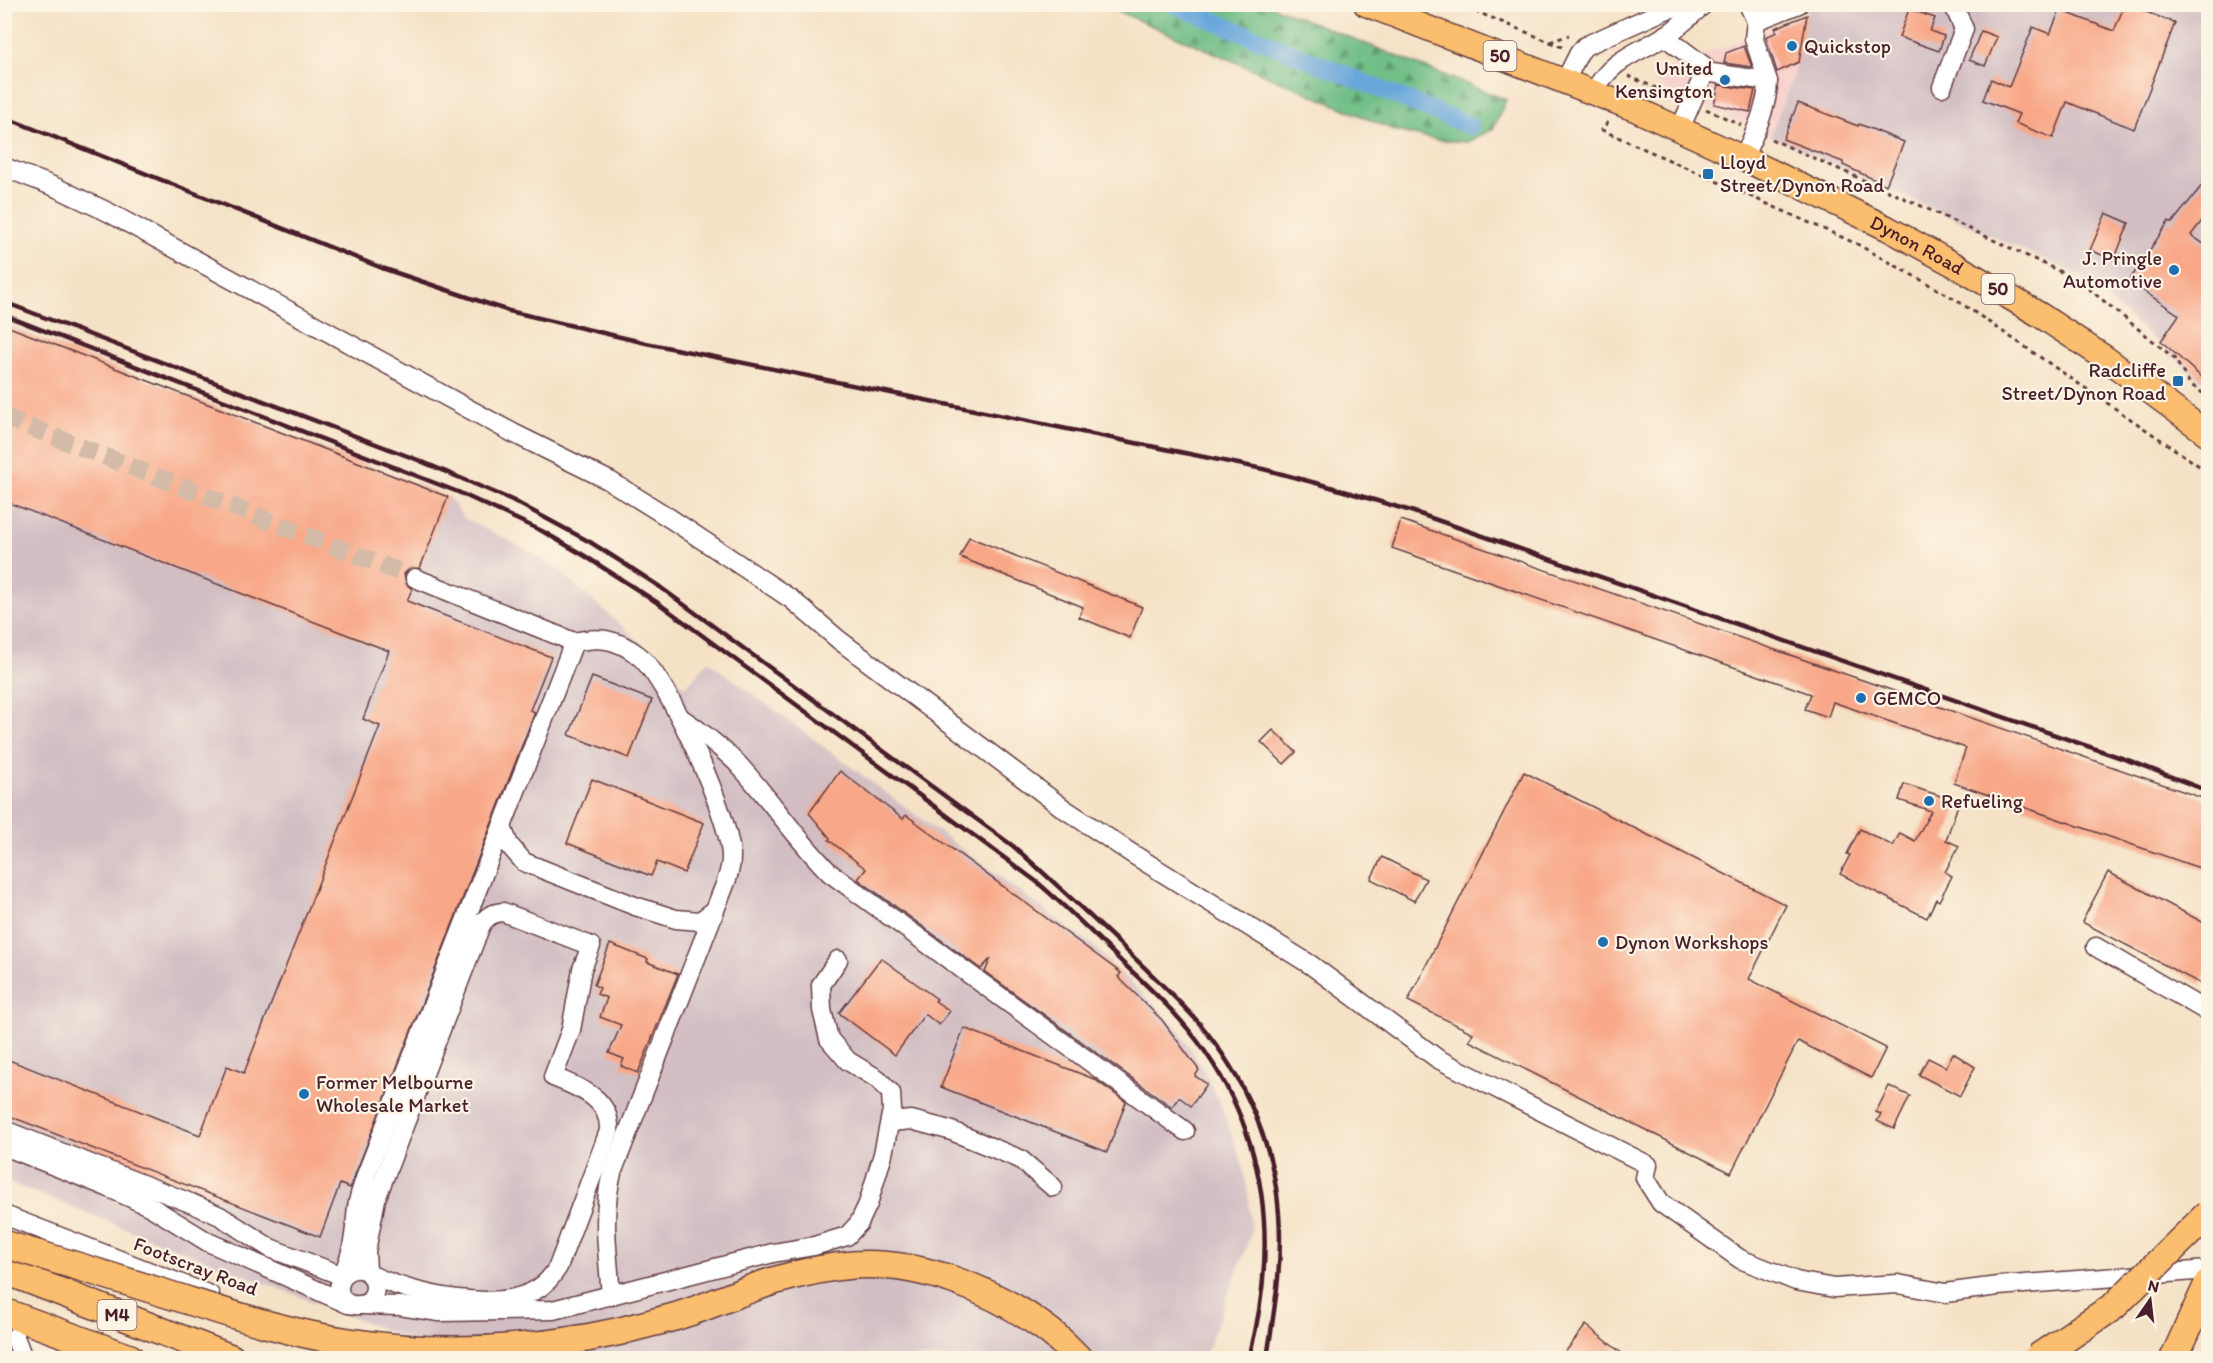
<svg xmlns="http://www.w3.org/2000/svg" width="2213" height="1363" font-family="Itim,sans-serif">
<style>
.built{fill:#f7d0cc}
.industrial{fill:#d2bec3}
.forest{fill:url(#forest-firs);stroke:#5e6e58;stroke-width:1.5}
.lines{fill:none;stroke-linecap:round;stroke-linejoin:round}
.canal{stroke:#69a7db;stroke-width:18}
.building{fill:#f8a888}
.minor-tunnel{stroke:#d3bba7;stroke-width:18;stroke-dasharray:18 9;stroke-linecap:butt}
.minor-casing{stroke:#643c42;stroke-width:21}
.major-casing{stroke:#643c42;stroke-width:27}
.highway-casing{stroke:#643c42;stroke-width:30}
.path{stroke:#643c42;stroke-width:3;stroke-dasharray:4.5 4.5;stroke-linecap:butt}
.minor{stroke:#fff;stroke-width:18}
.major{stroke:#fbbd6e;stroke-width:24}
.highway{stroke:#fbbd6e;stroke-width:27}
.rail{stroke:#4a1f2b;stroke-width:4.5}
.highway-bridge-casing{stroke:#643c42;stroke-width:30;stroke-linecap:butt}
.highway-bridge{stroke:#fbbd6e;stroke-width:27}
.poi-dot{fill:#1f6fb2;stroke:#fcf5e5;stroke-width:2}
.labels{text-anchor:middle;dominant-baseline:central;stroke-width:4.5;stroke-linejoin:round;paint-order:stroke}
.shield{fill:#fcf5e5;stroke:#7f5f63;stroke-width:1.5}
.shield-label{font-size:18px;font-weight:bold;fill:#4a1f2b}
.poi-label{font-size:20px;fill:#4a1f2b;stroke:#fcf5e5;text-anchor:start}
.street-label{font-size:20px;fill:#4a1f2b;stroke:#fcf5e5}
</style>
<defs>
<pattern id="forest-firs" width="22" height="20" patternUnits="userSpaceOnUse" patternTransform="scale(1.5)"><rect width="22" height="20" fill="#71be86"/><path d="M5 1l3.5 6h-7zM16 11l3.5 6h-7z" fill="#5f9a6e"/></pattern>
</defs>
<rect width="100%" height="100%" fill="#fcf5e5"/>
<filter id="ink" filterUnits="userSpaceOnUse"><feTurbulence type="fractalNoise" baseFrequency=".0167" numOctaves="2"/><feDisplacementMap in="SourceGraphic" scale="12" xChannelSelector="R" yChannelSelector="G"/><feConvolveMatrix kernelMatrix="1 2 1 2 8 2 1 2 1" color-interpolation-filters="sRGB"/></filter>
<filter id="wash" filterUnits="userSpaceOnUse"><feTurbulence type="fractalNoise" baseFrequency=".008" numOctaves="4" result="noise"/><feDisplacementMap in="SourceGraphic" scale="24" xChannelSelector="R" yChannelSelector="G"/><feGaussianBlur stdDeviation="1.35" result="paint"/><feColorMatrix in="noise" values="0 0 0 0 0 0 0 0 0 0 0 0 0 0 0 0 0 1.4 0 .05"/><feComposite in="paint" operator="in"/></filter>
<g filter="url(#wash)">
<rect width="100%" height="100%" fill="#f5e2c6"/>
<path class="built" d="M 1806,13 L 1794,74 L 1770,136 L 1657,85 L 1657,74 Z"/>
<g class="industrial">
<path d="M 1811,5 L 2208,5 L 2208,386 L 2081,276 L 1770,136 L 1794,74 L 1806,13 Z"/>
<path d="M 4,324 L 448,496 L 464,518 L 529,551 L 558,570 L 650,651 L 685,688 L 708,661 L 1097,949 L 1177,1028 L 1203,1069 L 1221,1106 L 1241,1160 L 1247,1186 L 1252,1232 L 1204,1358 L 456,1358 L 5,1181 Z"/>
</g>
<path class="forest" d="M 1103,5 L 1269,5 L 1506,100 L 1493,129 L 1467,142 L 1437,140 L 1396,131 Z"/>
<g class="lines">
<path class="canal" d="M 1173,4 L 1470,126"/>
</g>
<g id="blocks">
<g class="building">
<path d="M 2125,4 L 2175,23 L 2134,129 L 2067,102 L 2053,138 L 2015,123 L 2019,114 L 1983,100 L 1991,79 L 2009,87 L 2033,27 L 2050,34 L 2060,10 L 2114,31 Z"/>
<path d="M 1909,9 L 1935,18 L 1930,31 L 1944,36 L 1939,51 L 1899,37 Z"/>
<path d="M 1807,15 L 1799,62 L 1777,72 L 1766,37 L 1777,32 L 1775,28 Z"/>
<path d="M 1981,31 L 1997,37 L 1985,66 L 1969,60 Z"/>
<path d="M 1744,46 L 1752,67 L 1724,63 L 1726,53 Z"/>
<path d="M 1719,85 L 1755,90 L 1750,112 L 1714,104 Z"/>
<path d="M 1798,103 L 1858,126 L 1859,124 L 1904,142 L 1886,185 L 1843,165 L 1843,162 L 1783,139 Z"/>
<path d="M 2208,178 L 2208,213 L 2191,235 L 2208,247 L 2208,383 L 2161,341 L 2179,315 L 2129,281 L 2169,221 L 2172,223 Z"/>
<path d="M 2106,213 L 2129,223 L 2114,260 L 2090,250 Z"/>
<path d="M 4,325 L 448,497 L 420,568 L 409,569 L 404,574 L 406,584 L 412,589 L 407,601 L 551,657 L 530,710 L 535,712 L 350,1188 L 340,1184 L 320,1237 L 4,1114 L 4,1058 L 200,1135 L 227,1066 L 244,1073 L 380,726 L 363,719 L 389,651 L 4,501 Z"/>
<path d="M 1401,520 L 2208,800 L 2208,871 L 1954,783 L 1966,748 L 1833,702 L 1828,717 L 1805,709 L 1811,694 L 1392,548 Z"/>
<path d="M 969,537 L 1142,607 L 1130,638 L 1079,617 L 1083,607 L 960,557 Z"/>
<path d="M 592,677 L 652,700 L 629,758 L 569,735 Z"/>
<path d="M 1273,730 L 1296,752 L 1284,764 L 1261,742 Z"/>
<path d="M 840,771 L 903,819 L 906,815 L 1121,973 L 1118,977 L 1162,1020 L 1199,1070 L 1195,1076 L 1207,1084 L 1191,1106 L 1179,1097 L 1172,1107 L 985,972 L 991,958 L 981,969 L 858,879 L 866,869 L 829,840 L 830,838 L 809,813 Z"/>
<path d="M 1524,772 L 1786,905 L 1749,979 L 1886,1048 L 1871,1078 L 1798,1041 L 1731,1173 L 1469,1041 L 1473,1033 L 1408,1001 Z"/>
<path d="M 592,779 L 704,823 L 684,873 L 657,862 L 651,876 L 567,843 Z"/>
<path d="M 1904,784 L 1959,802 L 1946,840 L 1959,846 L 1945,872 L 1952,876 L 1939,901 L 1936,899 L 1927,918 L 1840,874 L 1850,855 L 1847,854 L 1860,829 L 1893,846 L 1900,833 L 1915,841 L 1931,811 L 1899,800 Z"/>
<path d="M 1382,857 L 1426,879 L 1414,901 L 1371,879 Z"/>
<path d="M 2108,872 L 2208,925 L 2208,969 L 2201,984 L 2082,922 Z"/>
<path d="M 610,944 L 648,959 L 647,962 L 678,974 L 638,1073 L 621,1066 L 624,1059 L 609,1053 L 621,1025 L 600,1017 L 607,998 L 597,994 L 600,988 L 594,985 Z"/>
<path d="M 881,958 L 937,999 L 935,1001 L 950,1011 L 939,1025 L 925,1014 L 895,1055 L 839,1013 Z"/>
<path d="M 964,1028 L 1094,1079 L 1126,1102 L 1107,1152 L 941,1087 Z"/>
<path d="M 1953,1053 L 1975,1067 L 1960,1096 L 1919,1075 L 1928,1058 L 1946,1067 Z"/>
<path d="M 1889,1086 L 1910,1096 L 1894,1129 L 1877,1121 L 1881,1114 L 1876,1112 Z"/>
<path d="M 1586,1325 L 1629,1359 L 1560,1359 Z"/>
</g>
</g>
</g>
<g filter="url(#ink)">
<use href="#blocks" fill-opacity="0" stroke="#643c42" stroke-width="1.5"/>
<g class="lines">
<path class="minor-tunnel" d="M 4,417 L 415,578"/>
<defs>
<g id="minor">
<path d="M 1748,4 L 1756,21 L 1799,4"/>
<path d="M 1664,36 L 1704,66 L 1705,72 L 1680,129"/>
<path d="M 1705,72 L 1768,81"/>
<path d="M 1565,81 L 1579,53 L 1585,46 L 1665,10 L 1690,4"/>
<path d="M 1942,87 L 1964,29 L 1953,4"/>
<path d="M 1594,92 C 1612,57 1640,53 1671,32 C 1682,24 1693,14 1704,4"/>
<path d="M 1743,158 C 1754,135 1768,107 1768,81 L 1754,39 L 1756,21"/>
<path d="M 4,167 L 55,187 L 108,212 L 513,433 L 610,481 L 671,519 L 791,599 L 839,640 L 1063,808 L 1131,853 L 1311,965 L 1438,1059 L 1648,1165 L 1645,1178 L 1661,1203 L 1740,1259 L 1796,1281 L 1834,1288 L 1898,1284 L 1945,1293 L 1998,1286 L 2208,1270"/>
<path d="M 415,578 L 574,642"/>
<path d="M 681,718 C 701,731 719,746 736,762 C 769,797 796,839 830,873 L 1185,1131"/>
<path d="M 502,827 L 509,845 L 524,862 L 635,906 L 676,919 L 700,921 L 715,910"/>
<path d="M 2096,947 L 2208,1012"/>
<path d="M 891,1122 L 911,1120 L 949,1130 L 1020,1159 L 1053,1187"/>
<path d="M 4,1130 L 193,1204 L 220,1216 L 270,1248 L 343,1276"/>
<path d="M 4,1146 L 107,1187 L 151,1207 L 208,1242 L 348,1304"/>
<path d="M 4,1215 L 210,1295"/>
<path d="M 367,1271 L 366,1251 L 376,1199 L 481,925 C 487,916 492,913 503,912 L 591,946 L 582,969 L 571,1030 L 553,1077 C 578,1087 611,1098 609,1131 L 558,1267 C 553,1275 547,1283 539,1288 C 498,1315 412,1294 371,1275"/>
<path d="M 345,1273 C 366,1259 385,1284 369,1302 C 357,1308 341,1306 339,1290 C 338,1283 348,1264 350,1255 C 355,1239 355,1223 357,1208 C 358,1197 363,1186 366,1175 L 574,642 C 599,636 617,639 638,655 C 668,678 731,819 731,857 C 731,875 721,893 715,910 L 612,1173 C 601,1216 608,1253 611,1296"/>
<path d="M 363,1305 L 400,1306 L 439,1312 L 553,1310 L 773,1253 L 814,1246 L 847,1236 L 859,1223 L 868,1204 L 883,1154 L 892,1110 L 891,1093 L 878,1079 L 848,1061 L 829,1039 L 822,1010 L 821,985 L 838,960"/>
<path d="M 15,1337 L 23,1358"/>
</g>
<g id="major">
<path id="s1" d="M 1366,4 L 1635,109 L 1743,158 L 1887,228 L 1953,264 L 2040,315 L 2105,358 L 2208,434"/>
</g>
<g id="highway">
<path d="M 4,1270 L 231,1358"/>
<path d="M 4,1312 L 130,1358"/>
<path d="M 621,1331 C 638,1326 656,1322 674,1317 C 709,1307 742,1290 777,1280 C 801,1273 827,1267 853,1265 C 919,1261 992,1289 1045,1328 C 1057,1336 1068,1348 1078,1358"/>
<path d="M 2174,1358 L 2208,1284"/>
</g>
</defs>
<use href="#minor" class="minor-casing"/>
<use href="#major" class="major-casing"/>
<use href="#highway" class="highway-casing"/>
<g class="path">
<path d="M 1458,4 L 1562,47"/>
<path d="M 1550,42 L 1569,35"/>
<path d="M 1628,76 L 1675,96"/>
<path d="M 1706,109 L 1741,125"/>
<path d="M 1608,122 L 1602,130 L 1857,244 L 1955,299 L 2208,472"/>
<path d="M 1771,139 L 1915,203 L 2078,280 L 2174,358 L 2190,384 L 2208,397"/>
</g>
<use href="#minor" class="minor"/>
<use href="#major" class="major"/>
<use href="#highway" class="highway"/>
<g class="rail">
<path d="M 4,117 L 382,268 L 509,311 L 646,343 L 1263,469 L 1327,486 L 1411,511 L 2133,762 L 2208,791"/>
<path d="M 4,302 L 418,460 L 512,500 L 590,542 L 628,566 L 660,587 L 1013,846 C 1050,878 1085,911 1120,944 C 1147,970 1175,996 1200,1024 C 1244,1077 1275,1146 1279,1214 C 1283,1263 1274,1311 1267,1358"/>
<path d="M 4,315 L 458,492 L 542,531 L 585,556 L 661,605 L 1037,882 C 1067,908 1095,935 1123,963 C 1153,991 1183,1019 1206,1053 C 1270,1146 1277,1251 1249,1358"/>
</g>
<defs>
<g id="highway-bridge">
<path d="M 4,1244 C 64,1262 123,1280 183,1299 C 237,1316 293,1334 350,1342 C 440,1356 532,1351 621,1331"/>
<path d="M 2037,1358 L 2114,1306 L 2208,1214"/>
</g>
</defs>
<use href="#highway-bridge" class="highway-bridge-casing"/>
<use href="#highway-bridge" class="highway-bridge"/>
</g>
</g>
<g class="poi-dot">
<circle cx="1792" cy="46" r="6"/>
<circle cx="1725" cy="80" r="6"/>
<rect x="1702" y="168" width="12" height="12" rx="3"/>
<circle cx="2174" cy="270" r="6"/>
<rect x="2172" y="375" width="12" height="12" rx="3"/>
<circle cx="1861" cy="698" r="6"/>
<circle cx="1929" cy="801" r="6"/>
<circle cx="1603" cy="942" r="6"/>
<circle cx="304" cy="1094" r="6"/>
</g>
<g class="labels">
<g class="shield">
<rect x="1483.5" y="41" width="33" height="30" rx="4.5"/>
<rect x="1981.5" y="274" width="33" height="30" rx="4.5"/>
<rect x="97.5" y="1300" width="39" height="30" rx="4.5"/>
</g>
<g class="shield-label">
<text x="1500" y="56">50</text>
<text x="1998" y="289">50</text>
<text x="117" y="1315">M4</text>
</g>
<g class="poi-label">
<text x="1804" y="46">Quickstop</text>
<text x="1713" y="68" text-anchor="end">United<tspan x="1713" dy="23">Kensington</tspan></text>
<text x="1720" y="162">Lloyd<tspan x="1720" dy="23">Street/Dynon Road</tspan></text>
<text x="2162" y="258" text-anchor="end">J. Pringle<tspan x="2162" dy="23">Automotive</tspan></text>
<text x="2166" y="370" text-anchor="end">Radcliffe<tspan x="2166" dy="23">Street/Dynon Road</tspan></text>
<text x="1873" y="698">GEMCO</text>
<text x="1941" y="801">Refueling</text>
<text x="1615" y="942">Dynon Workshops</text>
<text x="316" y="1082">Former Melbourne<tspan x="316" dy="23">Wholesale Market</tspan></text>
</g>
<g class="street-label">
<text stroke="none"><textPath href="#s1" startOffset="602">Dynon Road</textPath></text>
<text transform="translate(196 1266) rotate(21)">Footscray Road</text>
</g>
</g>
<rect width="2213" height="1363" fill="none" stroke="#fcf5e5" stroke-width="24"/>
<g transform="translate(2150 1300) rotate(14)" stroke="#fcf5e5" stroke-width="4.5" paint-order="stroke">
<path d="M0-4.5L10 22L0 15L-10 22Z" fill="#4a1f2b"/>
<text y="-9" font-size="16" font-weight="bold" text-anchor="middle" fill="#4a1f2b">N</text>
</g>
</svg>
